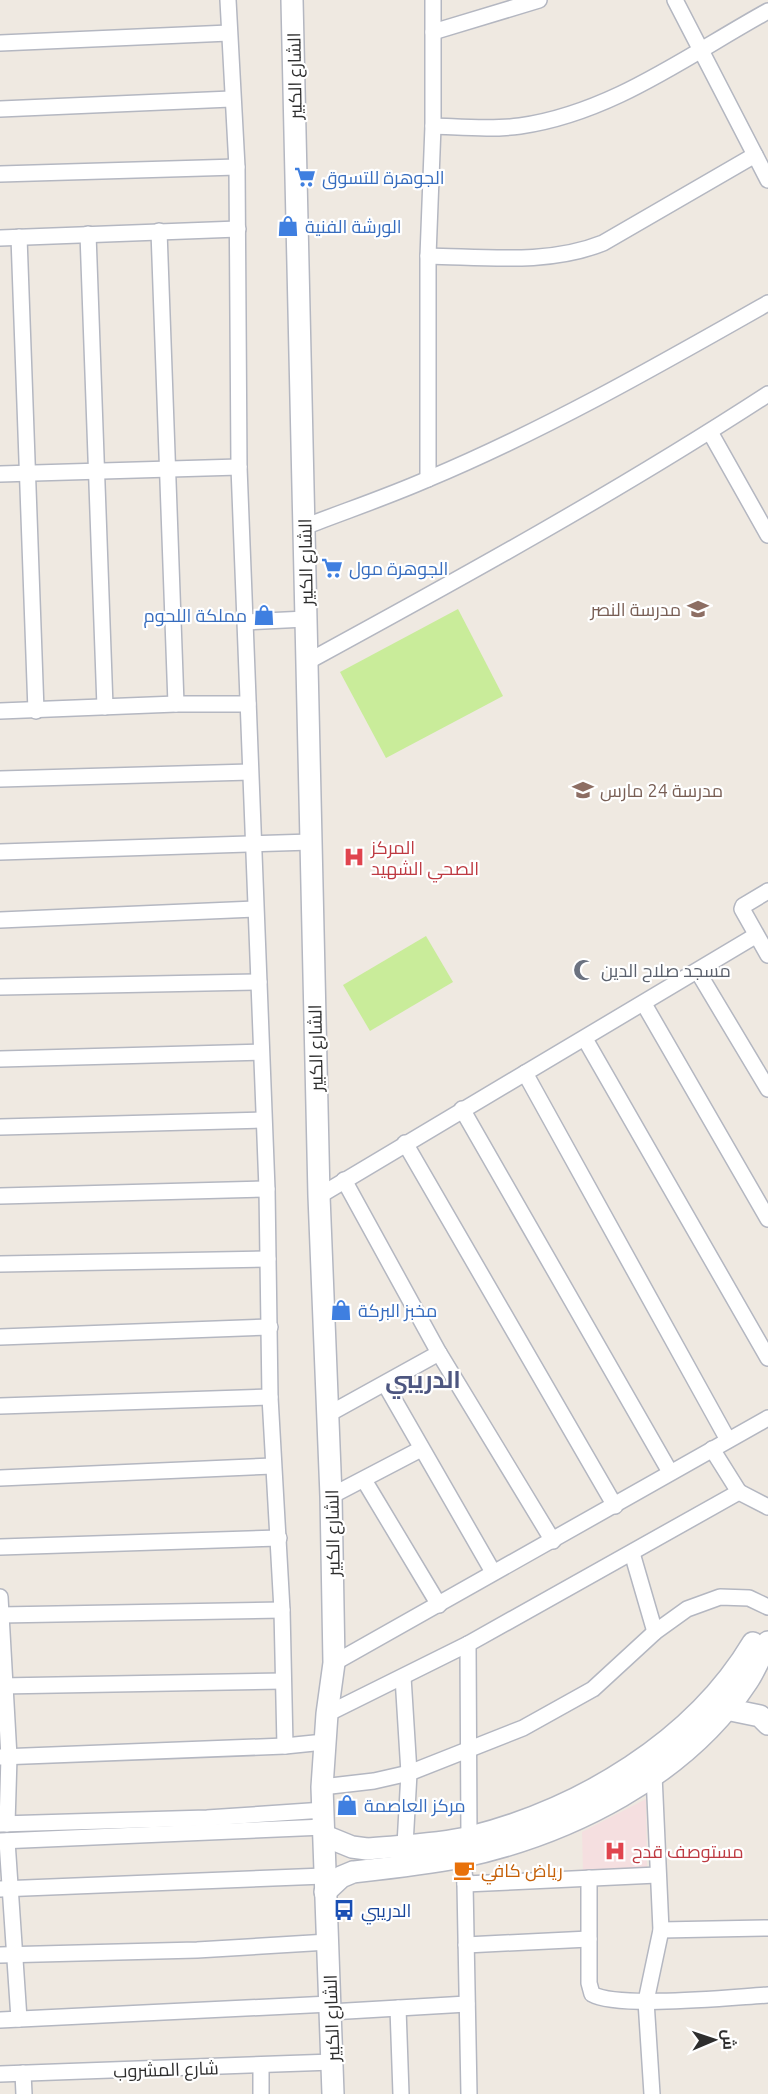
<svg xmlns="http://www.w3.org/2000/svg" width="768" height="2094" font-family="Ubuntu,Cairo,sans-serif">
<style>
.medical{fill:#f5dfe0}
.pitch{fill:#c9ec9a}
.lines{fill:none;stroke-linecap:round;stroke-linejoin:round}
.street-casing{stroke:#b4b7c1;stroke-width:18}
.secondary-casing{stroke:#b4b7c1;stroke-width:24}
.street{stroke:#fff;stroke-width:15}
.secondary{stroke:#fff;stroke-width:21}
.labels{text-anchor:middle;dominant-baseline:central;stroke-width:4.5;stroke-linejoin:round;paint-order:stroke}
.street-label{font-size:18px;fill:#2e2e2e;stroke:#fff}
.shop-label{font-size:18px;fill:#366cbe;stroke:#fff;text-anchor:start}
.education-label{font-size:18px;fill:#785e54;stroke:#fff;text-anchor:end}
.health-label{font-size:18px;fill:#be3a42;stroke:#fff;text-anchor:start}
.worship-label{font-size:18px;fill:#5b616d;stroke:#fff;text-anchor:start}
.food-label{font-size:18px;fill:#c56008;stroke:#fff;text-anchor:start}
.transit-label{font-size:18px;fill:#164399;stroke:#fff;text-anchor:start}
.district-label{font-size:24px;font-weight:bold;fill:#4d5680;stroke:#fff}
</style>
<rect width="100%" height="100%" fill="#efe9e1"/>
<path class="medical" d="M 646,1799 L 647,1870 L 583,1871 L 582,1832 Z"/>
<g class="pitch">
<path d="M 458,609 L 503,696 L 386,758 L 340,672 Z"/>
<path d="M 426,936 L 453,982 L 370,1031 L 343,985 Z"/>
</g>
<g class="lines">
<defs>
<g id="street">
<path d="M 228,0 L 237,167 L 239,467 L 267,1189 L 270,1397 L 282,1610 L 285,1746"/>
<path d="M 675,0 L 768,180"/>
<path d="M 433,32 L 539,0"/>
<path d="M 0,43 L 229,33"/>
<path d="M 0,109 L 231,99"/>
<path d="M 433,126 C 462,127 492,130 520,126 C 612,113 688,55 768,11"/>
<path d="M 0,174 L 237,167"/>
<path d="M 159,231 L 176,704"/>
<path d="M 88,234 L 105,707"/>
<path d="M 19,237 L 36,711"/>
<path d="M 0,238 L 238,229"/>
<path d="M 428,256 C 486,257 548,265 603,243 L 755,155"/>
<path d="M 710,432 L 768,535"/>
<path d="M 0,474 L 239,467"/>
<path d="M 428,479 L 428,256 L 433,126 L 433,0"/>
<path d="M 304,527 C 345,511 387,497 428,479 C 545,430 657,366 768,303"/>
<path d="M 246,622 L 306,619"/>
<path d="M 307,662 C 463,577 619,491 768,394"/>
<path d="M 0,711 L 176,704 L 248,704"/>
<path d="M 0,779 L 250,772"/>
<path d="M 0,852 L 311,842"/>
<path d="M 768,891 L 743,906 L 742,909 L 768,955"/>
<path d="M 0,920 L 255,909"/>
<path d="M 698,972 L 768,1089"/>
<path d="M 0,987 L 259,982"/>
<path d="M 644,1004 L 768,1219"/>
<path d="M 585,1039 L 768,1358"/>
<path d="M 0,1059 L 261,1052"/>
<path d="M 525,1073 L 728,1440"/>
<path d="M 462,1109 L 670,1472"/>
<path d="M 0,1127 L 263,1120"/>
<path d="M 405,1143 L 615,1506"/>
<path d="M 344,1180 L 439,1353 L 553,1541"/>
<path d="M 0,1196 L 267,1189"/>
<path d="M 319,1196 L 755,936"/>
<path d="M 0,1264 L 268,1259"/>
<path d="M 0,1337 L 270,1327"/>
<path d="M 385,1384 L 493,1572"/>
<path d="M 0,1406 L 270,1397"/>
<path d="M 327,1415 L 439,1353"/>
<path d="M 712,1449 L 739,1492"/>
<path d="M 0,1478 L 273,1466"/>
<path d="M 364,1480 L 439,1605"/>
<path d="M 331,1496 L 421,1449"/>
<path d="M 0,1547 L 279,1538"/>
<path d="M 632,1553 L 655,1632"/>
<path d="M 0,1597 L 9,1757 L 7,1824"/>
<path d="M 0,1615 L 282,1610"/>
<path d="M 468,1644 L 469,1837"/>
<path d="M 334,1663 L 768,1418"/>
<path d="M 403,1677 L 409,1773 L 405,1845"/>
<path d="M 0,1686 L 283,1681"/>
<path d="M 327,1714 L 468,1644 L 739,1492 L 768,1507"/>
<path d="M 0,1757 L 285,1746 L 324,1742"/>
<path d="M 322,1787 L 374,1781 L 409,1773 L 523,1728 L 593,1689 L 655,1632 L 687,1609 L 720,1597 L 749,1598 L 768,1607"/>
<path d="M 0,1824 L 207,1818 L 324,1810"/>
<path d="M 0,1841 L 324,1827"/>
<path d="M 7,1841 L 19,2019"/>
<path d="M 463,1856 L 465,1884 L 657,1875"/>
<path d="M 589,1878 L 589,1983 L 592,1994 C 618,2009 733,1997 768,1995"/>
<path d="M 465,1884 L 469,2094"/>
<path d="M 0,1889 L 324,1876"/>
<path d="M 661,1930 L 768,1928"/>
<path d="M 466,1945 L 589,1939"/>
<path d="M 0,1955 L 197,1950 L 328,1942"/>
<path d="M 398,2008 L 401,2094"/>
<path d="M 330,2012 L 467,2004"/>
<path d="M 0,2020 L 330,2004"/>
<path d="M 261,2067 L 261,2094"/>
<path d="M 23,2073 L 24,2094"/>
<path d="M 0,2074 L 333,2062"/>
<path d="M 652,2094 L 646,2001 L 661,1930 L 654,1775"/>
</g>
<g id="secondary">
<path d="M 292,0 L 319,1196 L 331,1496 L 334,1663 L 327,1714 L 322,1787 L 333,2094"/>
<path d="M 726,1709 L 760,1716 L 768,1724"/>
<path d="M 325,1836 L 352,1847 L 367,1849 C 401,1846 438,1845 471,1837 C 581,1809 694,1742 753,1643"/>
<path d="M 325,1892 L 341,1877 L 353,1872 C 389,1868 426,1864 461,1857 C 569,1834 685,1776 747,1682 C 755,1670 761,1655 768,1642"/>
</g>
</defs>
<use href="#street" class="street-casing"/>
<use href="#secondary" class="secondary-casing"/>
<use href="#street" class="street"/>
<use href="#secondary" class="secondary"/>
</g>
<defs>
<symbol id="supermarket-bare" viewBox="-9 -9 18 18"><path d="M-6-5.5h2.5l.6 2H6L4.5 2H-2.5L-4.4-4H-6ZM-1.5 3.2a1.3 1.3 0 1 0 .1 0ZM3 3.2a1.3 1.3 0 1 0 .1 0Z" fill="#3f7fe0" stroke="#fff" stroke-width="2.5" paint-order="stroke"/></symbol>
<symbol id="shop-bare" viewBox="-9 -9 18 18"><path d="M-5-2.5h2.3a2.7 3.5 0 0 1 5.4 0H5L5.5 6h-11ZM-1.5-2.5h3a1.5 2.3 0 0 0-3 0Z" fill="#3f7fe0" stroke="#fff" stroke-width="2.5" paint-order="stroke"/></symbol>
<symbol id="school-bare" viewBox="-9 -9 18 18"><path d="M0-5L7-2L0 1L-7-2ZM-4 1L0 2.5L4 1V4Q0 6-4 4Z" fill="#8d6e63" stroke="#fff" stroke-width="2.5" paint-order="stroke"/></symbol>
<symbol id="hospital-bare" viewBox="-9 -9 18 18"><path d="M-5-5h3v3.5h4V-5h3V5h-3V1.5h-4V5h-3Z" fill="#e0444e" stroke="#fff" stroke-width="2.5" paint-order="stroke"/></symbol>
<symbol id="mosque-bare" viewBox="-9 -9 18 18"><path d="M3.5-4.9A6 6 0 1 0 3.5 4.9A5 5 0 1 1 3.5-4.9Z" fill="#6b7280" stroke="#fff" stroke-width="2.5" paint-order="stroke"/></symbol>
<symbol id="cafe-bare" viewBox="-9 -9 18 18"><path d="M-5.5-4.5H6V0H3Q3 3.5 0 3.5H-2.5Q-5.5 3.5-5.5 0ZM3-3.2v2h1.7v-2ZM-6 4.5H4V6H-6Z" fill="#e8710a" stroke="#fff" stroke-width="2.5" paint-order="stroke"/></symbol>
<symbol id="bus-bare" viewBox="-9 -9 18 18"><path d="M-5-6H5V4H4V6H2V4H-2V6H-4V4H-5ZM-3.5-4V0h7V-4ZM-3.5 1.2v1.5H-2V1.2ZM2 1.2v1.5H3.5V1.2Z" fill="#1a4fb4" stroke="#fff" stroke-width="2.5" paint-order="stroke"/></symbol>
</defs>
<g fill-rule="evenodd">
<use href="#supermarket-bare" x="290" y="162" width="30" height="30"/>
<use href="#shop-bare" x="273" y="211" width="30" height="30"/>
<use href="#supermarket-bare" x="317" y="553" width="30" height="30"/>
<use href="#school-bare" x="683" y="594" width="30" height="30"/>
<use href="#shop-bare" x="249" y="600" width="30" height="30"/>
<use href="#school-bare" x="568" y="775" width="30" height="30"/>
<use href="#hospital-bare" x="339" y="842" width="30" height="30"/>
<use href="#mosque-bare" x="569" y="955" width="30" height="30"/>
<use href="#shop-bare" x="326" y="1295" width="30" height="30"/>
<use href="#shop-bare" x="332" y="1790" width="30" height="30"/>
<use href="#hospital-bare" x="600" y="1836" width="30" height="30"/>
<use href="#cafe-bare" x="449" y="1855" width="30" height="30"/>
<use href="#bus-bare" x="329" y="1895" width="30" height="30"/>
</g>
<g class="labels">
<g class="street-label">
<text transform="translate(294 76) rotate(-91)">الشارع الكبير</text>
<text transform="translate(305 562) rotate(-91)">الشارع الكبير</text>
<text transform="translate(315 1048) rotate(-91)">الشارع الكبير</text>
<text transform="translate(332 1533) rotate(-91)">الشارع الكبير</text>
<text transform="translate(331 2018) rotate(-92)">الشارع الكبير</text>
<text transform="translate(166 2069) rotate(-2)">شارع المشروب</text>
</g>
<g class="shop-label">
<text x="322" y="177">الجوهرة للتسوق</text>
<text x="305" y="226">الورشة الفنية</text>
<text x="349" y="568">الجوهرة مول</text>
<text x="247" y="615" text-anchor="end">مملكة اللحوم</text>
<text x="358" y="1310">مخبز البركة</text>
<text x="364" y="1805">مركز العاصمة</text>
</g>
<g class="education-label">
<text x="681" y="609">مدرسة النصر</text>
<text x="600" y="790" text-anchor="start">مدرسة 24 مارس</text>
</g>
<g class="health-label">
<text x="371" y="847">المركز<tspan x="371" dy="21">الصحي الشهيد</tspan></text>
<text x="632" y="1851">مستوصف قدح</text>
</g>
<g class="worship-label">
<text x="601" y="970">مسجد صلاح الدين</text>
</g>
<g class="food-label">
<text x="481" y="1870">رياض كافي</text>
</g>
<g class="transit-label">
<text x="361" y="1910">الدريبي</text>
</g>
<g class="district-label">
<text x="423" y="1379">الدريبي</text>
</g>
</g>
<g transform="translate(714 2040) rotate(88)" stroke="#ffffff" stroke-width="4.5" paint-order="stroke">
<path d="M0-4.5L10 22L0 15L-10 22Z" fill="#2e2e2e"/>
<text y="-9" font-size="16" font-weight="bold" text-anchor="middle" fill="#2e2e2e">ش</text>
</g>
</svg>
